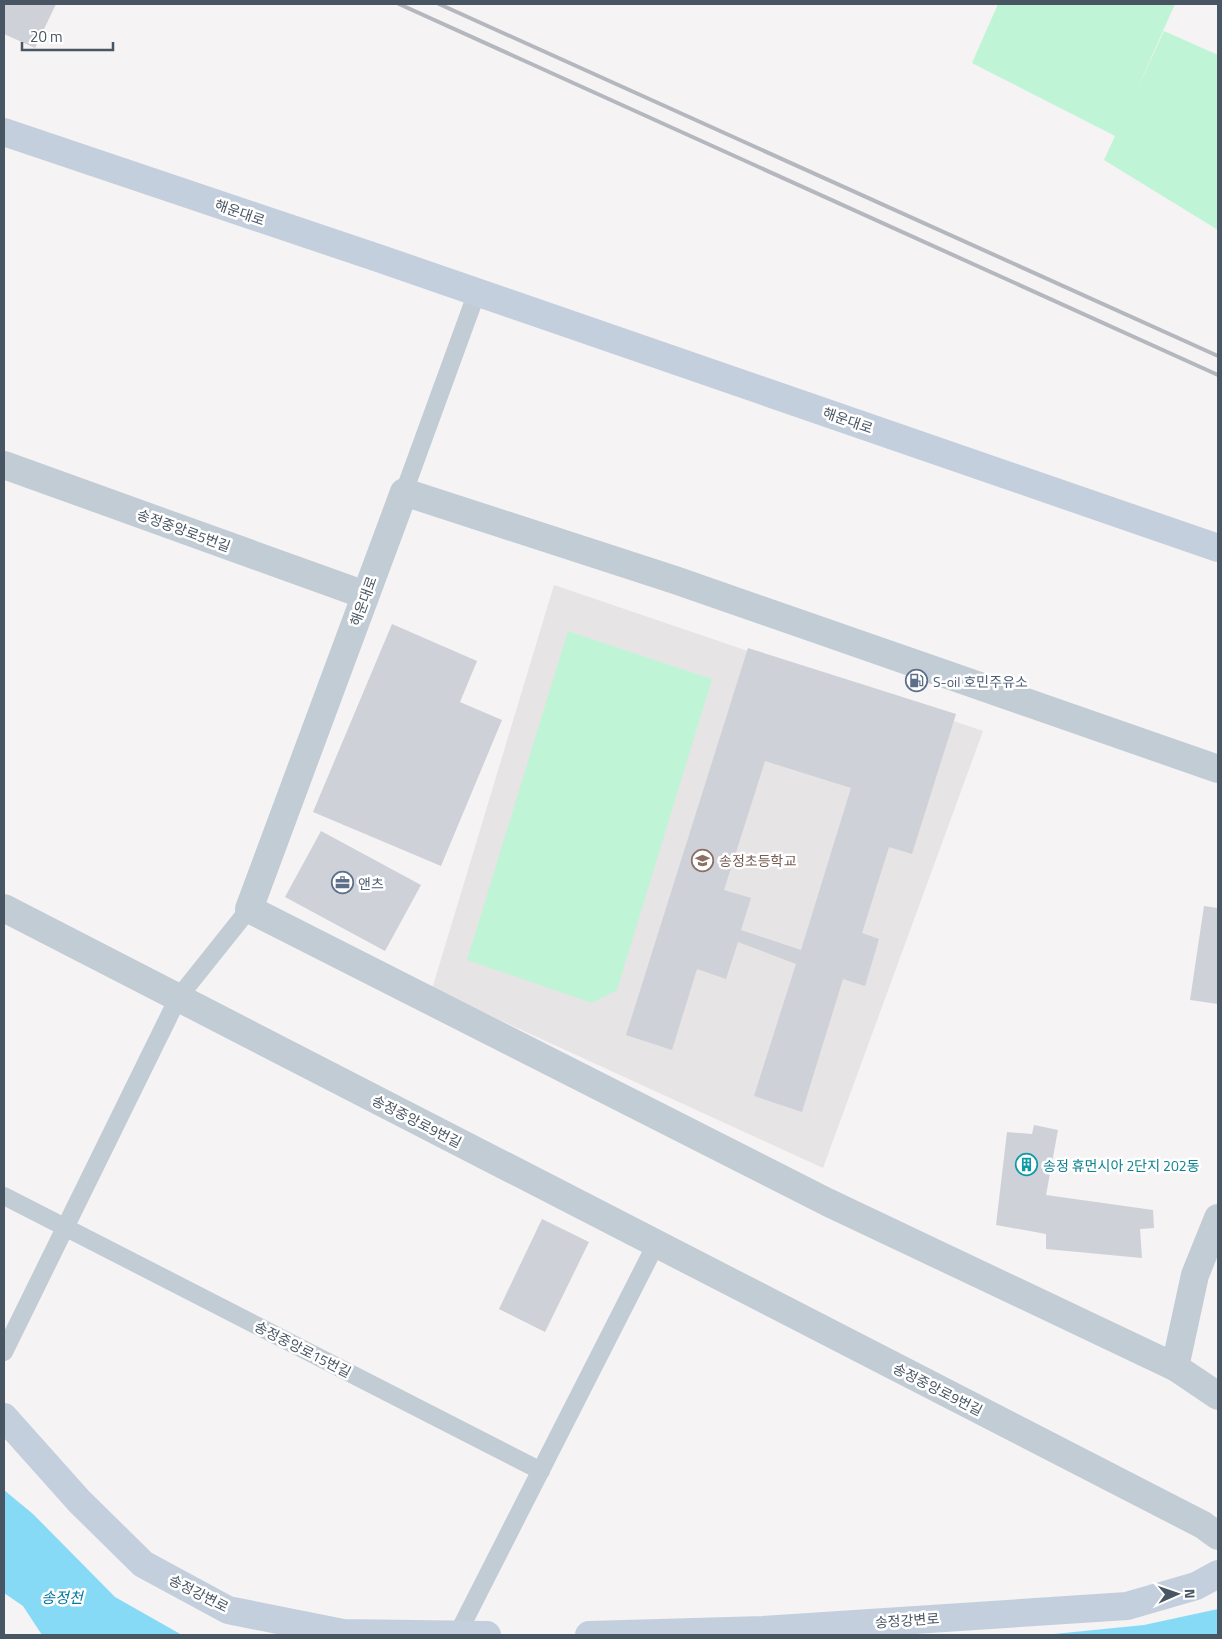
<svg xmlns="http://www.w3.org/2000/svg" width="1222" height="1639" font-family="'Titillium Web','Noto Sans KR',sans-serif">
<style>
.education{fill:#e6e4e4}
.green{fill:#bff5d6}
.water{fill:#87daf6}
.building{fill:#ced1d8;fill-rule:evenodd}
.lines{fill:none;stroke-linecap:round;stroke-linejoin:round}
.lane{stroke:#c2ccd5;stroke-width:18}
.street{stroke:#c2ccd5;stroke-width:28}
.secondary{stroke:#c4cfdd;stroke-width:28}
.rail{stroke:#b4b7bd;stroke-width:4}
.labels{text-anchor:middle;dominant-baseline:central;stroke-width:5;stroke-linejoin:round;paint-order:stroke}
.street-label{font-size:14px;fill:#485563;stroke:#fff}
.service-label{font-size:14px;fill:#4e5e75;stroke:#fff;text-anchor:start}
.education-label{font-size:14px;fill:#785e54;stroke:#fff;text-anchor:start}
.culture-label{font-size:14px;fill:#0d838f;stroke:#fff;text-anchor:start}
.water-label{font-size:15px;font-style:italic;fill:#037aa3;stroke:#fff}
</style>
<rect width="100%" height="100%" fill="#f5f3f3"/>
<path class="education" d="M 554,585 L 983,731 L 823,1168 L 432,989 Z"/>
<g class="green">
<path d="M 998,4 L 1175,4 L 1134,96 L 1164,31 L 1218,55 L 1218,230 L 1104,160 L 1115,136 L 972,63 Z"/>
<path d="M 568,631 L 712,679 L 617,990 L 592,1003 L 467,960 Z"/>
</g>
<g class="water">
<path d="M 4,1490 L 33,1514 L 115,1597 L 182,1635 L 42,1635 L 23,1606 L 4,1593 Z"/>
<path d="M 1218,1609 L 1218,1635 L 1044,1635 L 1144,1625 Z"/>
</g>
<g class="building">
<path d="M 4,4 L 56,4 L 35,48 L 4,34 Z"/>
<path d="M 392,624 L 477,661 L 460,702 L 502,720 L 441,866 L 313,812 Z"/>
<path d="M 748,648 L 956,714 L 912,854 L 889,847 L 862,933 L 879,939 L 865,986 L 843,979 L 802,1112 L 754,1096 L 796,964 L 738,942 L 726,979 L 697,969 L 672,1050 L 626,1035 ZM 765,761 L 851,788 L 801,950 L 741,930 L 751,898 L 724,890 Z"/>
<path d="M 321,831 L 421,885 L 385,951 L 285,897 Z"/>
<path d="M 1204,906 L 1218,908 L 1218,1004 L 1190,1000 Z"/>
<path d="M 1034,1125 L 1058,1130 L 1046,1195 L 1153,1210 L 1154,1228 L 1140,1229 L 1142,1258 L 1046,1249 L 1046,1234 L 996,1225 L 1007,1132 L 1032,1134 Z"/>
<path d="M 542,1219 L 589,1242 L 545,1332 L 499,1309 Z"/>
</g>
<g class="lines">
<g class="lane">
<path d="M 404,492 L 477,292"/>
<path d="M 4,1196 L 541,1471"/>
<path d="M 4,1352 L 178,998 L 249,909"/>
<path d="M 457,1635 L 656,1244"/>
</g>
<g class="street">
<path d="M 4,465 L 365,595"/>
<path d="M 1218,769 L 675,580 L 404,492 L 249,909 L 827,1202 L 1175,1367 L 1218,1396"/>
<path d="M 4,908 L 1203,1525 L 1218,1536"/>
<path d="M 1175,1367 L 1195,1275 L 1218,1218"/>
</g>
<g class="secondary">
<path d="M 4,132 L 378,258 L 1218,548"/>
<path d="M 4,1417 L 79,1501 L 143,1564 L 228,1610 L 343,1633 L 487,1635"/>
<path d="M 589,1635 L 763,1630 L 1127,1606 L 1196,1586 L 1218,1574"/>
</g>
<g class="rail">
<path d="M 399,4 L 1218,375"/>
<path d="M 439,4 L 1218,356"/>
</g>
</g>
<defs>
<symbol id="fuel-ring" viewBox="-11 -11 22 22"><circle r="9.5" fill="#fff" stroke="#5c6f8a" stroke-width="1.5"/><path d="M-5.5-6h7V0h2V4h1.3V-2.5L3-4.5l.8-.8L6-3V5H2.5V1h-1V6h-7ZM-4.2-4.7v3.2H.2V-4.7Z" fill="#5c6f8a"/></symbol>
<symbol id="school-ring" viewBox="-11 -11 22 22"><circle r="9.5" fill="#fff" stroke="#8d6e63" stroke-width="1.5"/><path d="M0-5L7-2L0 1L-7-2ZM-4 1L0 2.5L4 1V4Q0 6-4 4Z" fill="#8d6e63"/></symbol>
<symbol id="office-ring" viewBox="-11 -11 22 22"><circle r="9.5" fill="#fff" stroke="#5c6f8a" stroke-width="1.5"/><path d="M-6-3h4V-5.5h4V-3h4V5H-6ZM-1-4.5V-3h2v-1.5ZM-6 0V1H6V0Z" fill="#5c6f8a"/></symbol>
<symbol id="building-ring" viewBox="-11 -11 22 22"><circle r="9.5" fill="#fff" stroke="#0f9aa8" stroke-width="1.5"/><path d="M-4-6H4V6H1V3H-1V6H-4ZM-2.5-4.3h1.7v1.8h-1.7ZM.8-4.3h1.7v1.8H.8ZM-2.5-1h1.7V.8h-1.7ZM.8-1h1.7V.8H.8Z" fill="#0f9aa8"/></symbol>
</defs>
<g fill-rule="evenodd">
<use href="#fuel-ring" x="904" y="668" width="25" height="25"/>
<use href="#school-ring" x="690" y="848" width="25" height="25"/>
<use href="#office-ring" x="330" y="870" width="25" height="25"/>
<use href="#building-ring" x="1014" y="1152" width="25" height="25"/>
</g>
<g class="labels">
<g class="street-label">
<text transform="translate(240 212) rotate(19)">해운대로</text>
<text transform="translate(848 420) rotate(19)">해운대로</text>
<text transform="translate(184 530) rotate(20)">송정중앙로5번길</text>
<text transform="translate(363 601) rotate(-70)">해운대로</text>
<text transform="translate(417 1121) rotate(27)">송정중앙로9번길</text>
<text transform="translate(303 1349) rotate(27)">송정중앙로15번길</text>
<text transform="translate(938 1389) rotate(27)">송정중앙로9번길</text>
<text transform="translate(199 1593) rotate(27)">송정강변로</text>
<text transform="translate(907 1620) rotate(-4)">송정강변로</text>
</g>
<g class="service-label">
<text x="933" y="681">S-oil 호민주유소</text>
<text x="358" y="883">앤츠</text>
</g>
<g class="education-label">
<text x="719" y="860">송정초등학교</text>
</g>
<g class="culture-label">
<text x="1043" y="1165">송정 휴먼시아 2단지 202동</text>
</g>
<g class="water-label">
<text x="62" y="1597">송정천</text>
</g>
</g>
<rect width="1222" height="1639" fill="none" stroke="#485563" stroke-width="10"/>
<g transform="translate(1177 1594) rotate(88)" stroke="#ffffff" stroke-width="4" paint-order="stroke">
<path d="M0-4L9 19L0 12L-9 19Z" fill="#485563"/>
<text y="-8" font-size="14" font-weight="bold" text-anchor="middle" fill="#485563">N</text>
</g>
<path d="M22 42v8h91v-8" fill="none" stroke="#485563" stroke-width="2.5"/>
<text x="30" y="42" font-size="15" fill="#485563" stroke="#ffffff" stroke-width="4" paint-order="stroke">20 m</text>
</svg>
